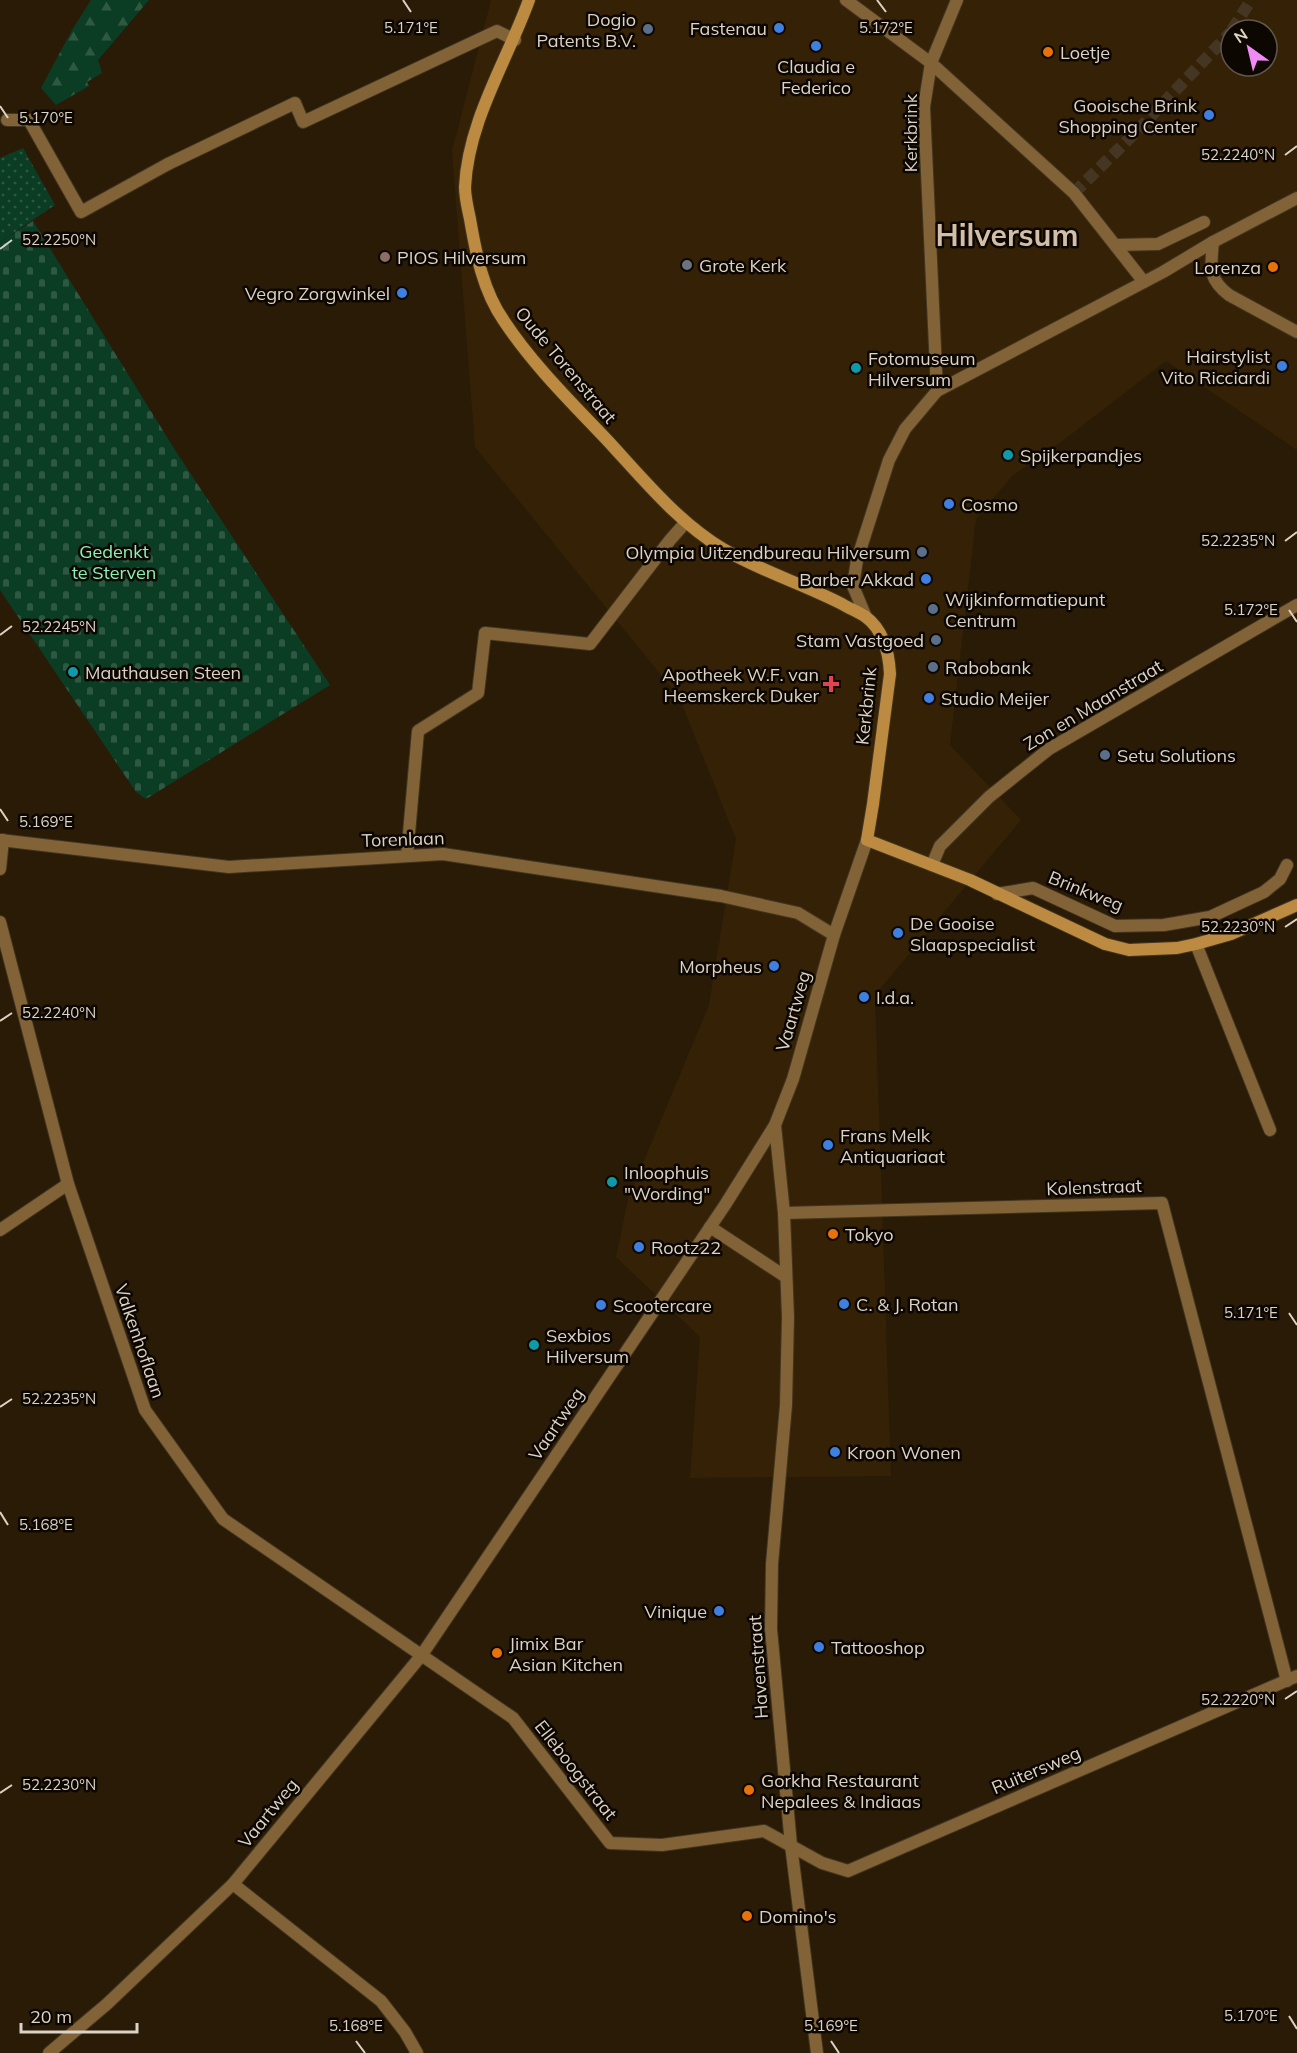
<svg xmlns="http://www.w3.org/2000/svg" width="1297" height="2053" font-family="Mulish,sans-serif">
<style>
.built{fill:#352206;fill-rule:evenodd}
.grass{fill:url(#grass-dots)}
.forest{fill:url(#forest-firs)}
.cemetery{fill:url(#cemetery-stones)}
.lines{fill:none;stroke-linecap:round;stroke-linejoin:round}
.pedestrian-tunnel{stroke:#443623;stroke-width:12;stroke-dasharray:12 6;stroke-linecap:butt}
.service-casing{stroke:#423521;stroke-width:14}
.pedestrian-casing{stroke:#423521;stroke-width:14}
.minor-casing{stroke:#423521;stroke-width:14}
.tertiary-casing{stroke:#423521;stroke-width:14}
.secondary-casing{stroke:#423521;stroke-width:14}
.service{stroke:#826338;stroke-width:12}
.pedestrian{stroke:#826338;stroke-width:12}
.minor{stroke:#826338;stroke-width:12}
.tertiary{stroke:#826338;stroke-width:12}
.secondary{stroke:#bc8b41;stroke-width:12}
.ticks{fill:none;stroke:#dcd2c6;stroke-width:2}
.shop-dot{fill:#3f7fe0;stroke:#0d0702;stroke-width:2}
.service-dot{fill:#5c6f8a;stroke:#0d0702;stroke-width:2}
.food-dot{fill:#e8710a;stroke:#0d0702;stroke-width:2}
.education-dot{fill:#8d6e63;stroke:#0d0702;stroke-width:2}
.worship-dot{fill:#6b7280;stroke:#0d0702;stroke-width:2}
.culture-dot{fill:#0f9aa8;stroke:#0d0702;stroke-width:2}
.health-dot{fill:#e0444e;stroke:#0d0702;stroke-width:2}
.labels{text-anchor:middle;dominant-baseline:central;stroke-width:5;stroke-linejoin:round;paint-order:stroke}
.poi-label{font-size:18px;fill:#dcd2c6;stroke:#0d0702;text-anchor:start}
.street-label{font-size:18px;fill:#dcd2c6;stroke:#0d0702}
.park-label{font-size:18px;fill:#8af2b5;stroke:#0d0702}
.town-label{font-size:30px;font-weight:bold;fill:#d3bfa7;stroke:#0d0702}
.ticks-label{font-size:15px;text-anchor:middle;fill:#dcd2c6;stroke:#0d0702;stroke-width:5;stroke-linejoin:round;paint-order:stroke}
</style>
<defs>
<pattern id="grass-dots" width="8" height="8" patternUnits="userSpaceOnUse" patternTransform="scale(1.5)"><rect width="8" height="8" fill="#0b3d24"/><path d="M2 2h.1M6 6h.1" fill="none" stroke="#2e5842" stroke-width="1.8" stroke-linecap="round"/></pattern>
<pattern id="forest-firs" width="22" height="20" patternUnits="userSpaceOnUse" patternTransform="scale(1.5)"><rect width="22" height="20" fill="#0b3d24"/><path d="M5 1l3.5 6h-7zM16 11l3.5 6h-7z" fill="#2e5842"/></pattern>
<pattern id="cemetery-stones" width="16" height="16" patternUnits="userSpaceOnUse" patternTransform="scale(1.5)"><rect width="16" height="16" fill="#0b3d24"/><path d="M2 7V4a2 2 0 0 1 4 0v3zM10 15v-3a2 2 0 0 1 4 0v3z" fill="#2e5842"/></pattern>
</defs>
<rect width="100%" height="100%" fill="#291b06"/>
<path class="built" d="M 491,0 L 1297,0 L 1297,450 L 1166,361 L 1065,439 L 1012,476 L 976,519 L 950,745 L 1021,820 L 875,995 L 891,1476 L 690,1478 L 700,1337 L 616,1257 L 628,1199 L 709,1005 L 736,839 L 679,697 L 475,447 L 452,151 ZM 1231,30 L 1267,30 L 1267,66 L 1231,66 Z"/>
<path class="grass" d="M 23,148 L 55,205 L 0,242 L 0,158 Z"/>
<path class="forest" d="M 91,0 L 149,0 L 98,60 L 102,73 L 87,82 L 89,86 L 56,105 L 41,88 L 72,30 Z"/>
<path class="cemetery" d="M 33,221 L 175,450 L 330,685 L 146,799 L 136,792 L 0,590 L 0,242 Z"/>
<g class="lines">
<g class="pedestrian-tunnel">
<path d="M 1232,30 L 1251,0"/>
<path d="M 1074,193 L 1135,133 L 1231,32"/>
</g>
<defs>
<g id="service">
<path d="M 168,164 L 295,103 L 303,122 L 497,31 L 515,40"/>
<path d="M 407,856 L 418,731 L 478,693 L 485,633 L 590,644 L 670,540 L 686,522"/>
<path d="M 997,894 L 1033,888 L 1115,926 L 1164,925 L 1210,917 L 1264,892 L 1280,879 L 1287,865"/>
</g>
<g id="pedestrian">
<path d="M 846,0 L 931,63 L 1074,193 L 1144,282"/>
<path d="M 1116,245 L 1158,244 L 1204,222"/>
<path d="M 937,391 L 924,107 L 931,63 L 957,0"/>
</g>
<g id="minor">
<path d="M 7,120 L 29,120 L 81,212 L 168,164"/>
<path d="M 1213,242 C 1211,267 1207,278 1229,295 L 1297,332"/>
<path d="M 866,617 L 853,586 L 857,560 L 889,460 L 905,429 L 937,391 L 1163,272 L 1213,242 L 1297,198"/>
<path d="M 0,840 L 229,867 L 443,854 L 721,896 L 798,913 L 834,935"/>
<path d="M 932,865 L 940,846 L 989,797 L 1049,749 L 1297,605"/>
<path d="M 0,869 L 3,840"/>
<path d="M 0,922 L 68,1184 L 145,1410 L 223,1519 L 513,1718 L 610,1843 L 662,1845 L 764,1831 L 822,1863 L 848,1871 L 1297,1676"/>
<path d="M 1196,944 L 1270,1130"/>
<path d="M 784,1213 L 1162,1203 L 1287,1681"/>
<path d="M 0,1230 L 68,1184"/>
<path d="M 233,1884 L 381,2001 L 405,2032 L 417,2053"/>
</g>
<g id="tertiary">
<path d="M 775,1125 L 784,1213 L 788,1317 L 786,1405 L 772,1564 L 771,1629 L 791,1845 L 817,2053"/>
<path d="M 710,1227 L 786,1277"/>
<path d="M 49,2053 L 107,2004 L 233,1884 L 421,1656 L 725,1205 L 775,1125 L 793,1079 L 834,935 L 867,840"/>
</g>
<path id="secondary" d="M 529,0 C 507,61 468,121 465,187 C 465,198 468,209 470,219 C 476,254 483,291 504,321 C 533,365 572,403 608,441 C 643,479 678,522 723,549 C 761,571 803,584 842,604 C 850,609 859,612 866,617 C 883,630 889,653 890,674 L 873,804 L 867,840 L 970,880 L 1105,944 L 1129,950 L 1177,948 L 1196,944 L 1231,934 L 1297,905"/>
</defs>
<use href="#service" class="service-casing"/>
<use href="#pedestrian" class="pedestrian-casing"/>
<use href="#minor" class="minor-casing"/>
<use href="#tertiary" class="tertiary-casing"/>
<use href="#secondary" class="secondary-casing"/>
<use href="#service" class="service"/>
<use href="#pedestrian" class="pedestrian"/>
<use href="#minor" class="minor"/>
<use href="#tertiary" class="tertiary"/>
<use href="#secondary" class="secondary"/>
</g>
<path class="ticks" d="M 403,0 L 411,12M 877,0 L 886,12M 0,106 L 8,118M 1285,155 L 1297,146M 0,249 L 12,240M 1285,541 L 1297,532M 1289,610 L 1297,622M 0,635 L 12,626M 0,809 L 8,821M 1285,927 L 1297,919M 0,1021 L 12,1013M 1289,1313 L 1297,1325M 0,1407 L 12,1399M 0,1512 L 8,1525M 1285,1699 L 1297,1691M 0,1793 L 12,1785M 1289,2016 L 1297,2029M 356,2041 L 365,2053M 831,2041 L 839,2053"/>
<g class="shop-dot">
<circle cx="779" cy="28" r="6"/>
<circle cx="816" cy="46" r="6"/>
<circle cx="1209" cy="115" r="6"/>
<circle cx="402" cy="293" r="6"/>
<circle cx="1282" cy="366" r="6"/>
<circle cx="949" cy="504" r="6"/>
<circle cx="926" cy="579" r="6"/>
<circle cx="929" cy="698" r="6"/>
<circle cx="898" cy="933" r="6"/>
<circle cx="774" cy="966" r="6"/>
<circle cx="864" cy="997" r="6"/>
<circle cx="828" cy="1145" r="6"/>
<circle cx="639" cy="1247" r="6"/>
<circle cx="844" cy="1304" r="6"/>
<circle cx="601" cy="1305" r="6"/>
<circle cx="835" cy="1452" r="6"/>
<circle cx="719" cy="1611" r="6"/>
<circle cx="819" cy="1647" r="6"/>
</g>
<g class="service-dot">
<circle cx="648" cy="29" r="6"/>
<circle cx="922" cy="552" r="6"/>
<circle cx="933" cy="609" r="6"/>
<circle cx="936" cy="640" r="6"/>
<circle cx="933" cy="667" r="6"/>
<circle cx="1105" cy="755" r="6"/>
</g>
<g class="food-dot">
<circle cx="1048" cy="52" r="6"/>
<circle cx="1273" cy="267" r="6"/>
<circle cx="833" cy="1234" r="6"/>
<circle cx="497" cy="1653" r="6"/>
<circle cx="749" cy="1790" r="6"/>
<circle cx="747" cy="1916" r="6"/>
</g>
<circle class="education-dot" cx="385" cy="257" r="6"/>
<circle class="worship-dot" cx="687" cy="265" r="6"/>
<g class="culture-dot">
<circle cx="856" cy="368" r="6"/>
<circle cx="1008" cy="455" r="6"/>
<circle cx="73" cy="672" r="6"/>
<circle cx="612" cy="1182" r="6"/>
<circle cx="534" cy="1345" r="6"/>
</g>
<path class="health-dot" d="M828 675h6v6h6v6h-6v6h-6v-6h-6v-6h6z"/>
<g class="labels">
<g class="poi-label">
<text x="636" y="19" text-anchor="end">Dogio<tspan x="636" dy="21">Patents B.V.</tspan></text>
<text x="767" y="28" text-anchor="end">Fastenau</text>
<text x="1060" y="52">Loetje</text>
<text x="816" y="66" text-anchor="middle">Claudia e<tspan x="816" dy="21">Federico</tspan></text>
<text x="1197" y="105" text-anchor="end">Gooische Brink<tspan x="1197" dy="21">Shopping Center</tspan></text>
<text x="397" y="257">PIOS Hilversum</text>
<text x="699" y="265">Grote Kerk</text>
<text x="1261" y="267" text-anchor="end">Lorenza</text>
<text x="390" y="293" text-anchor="end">Vegro Zorgwinkel</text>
<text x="1270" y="356" text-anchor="end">Hairstylist<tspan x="1270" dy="21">Vito Ricciardi</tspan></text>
<text x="868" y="358">Fotomuseum<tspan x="868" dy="21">Hilversum</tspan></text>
<text x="1020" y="455">Spijkerpandjes</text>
<text x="961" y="504">Cosmo</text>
<text x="910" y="552" text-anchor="end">Olympia Uitzendbureau Hilversum</text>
<text x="914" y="579" text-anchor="end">Barber Akkad</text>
<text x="945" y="599">Wijkinformatiepunt<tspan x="945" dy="21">Centrum</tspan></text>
<text x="924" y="640" text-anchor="end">Stam Vastgoed</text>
<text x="945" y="667">Rabobank</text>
<text x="85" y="672">Mauthausen Steen</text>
<text x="819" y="674" text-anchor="end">Apotheek W.F. van<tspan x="819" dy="21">Heemskerck Duker</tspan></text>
<text x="941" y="698">Studio Meijer</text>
<text x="1117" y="755">Setu Solutions</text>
<text x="910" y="923">De Gooise<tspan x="910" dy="21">Slaapspecialist</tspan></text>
<text x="762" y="966" text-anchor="end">Morpheus</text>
<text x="876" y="997">I.d.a.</text>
<text x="840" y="1135">Frans Melk<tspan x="840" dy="21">Antiquariaat</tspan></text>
<text x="624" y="1172">Inloophuis<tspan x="624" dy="21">"Wording"</tspan></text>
<text x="845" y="1234">Tokyo</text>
<text x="651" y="1247">Rootz22</text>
<text x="856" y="1304">C. &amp; J. Rotan</text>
<text x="613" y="1305">Scootercare</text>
<text x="546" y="1335">Sexbios<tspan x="546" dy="21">Hilversum</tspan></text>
<text x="847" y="1452">Kroon Wonen</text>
<text x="707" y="1611" text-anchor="end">Vinique</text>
<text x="509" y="1643">Jimix Bar<tspan x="509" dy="21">Asian Kitchen</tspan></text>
<text x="831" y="1647">Tattooshop</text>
<text x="761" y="1780">Gorkha Restaurant<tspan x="761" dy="21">Nepalees &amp; Indiaas</tspan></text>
<text x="759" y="1916">Domino's</text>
</g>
<g class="street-label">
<text transform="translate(910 133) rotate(-90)">Kerkbrink</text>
<text transform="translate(566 365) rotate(50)">Oude Torenstraat</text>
<text transform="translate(1093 705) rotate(-31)">Zon en Maanstraat</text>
<text transform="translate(866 706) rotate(-84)">Kerkbrink</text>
<text transform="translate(403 839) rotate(-2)">Torenlaan</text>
<text transform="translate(1086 891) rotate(22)">Brinkweg</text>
<text transform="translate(793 1011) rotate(-74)">Vaartweg</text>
<text transform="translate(1094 1187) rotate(-2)">Kolenstraat</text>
<text transform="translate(140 1341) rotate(71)">Valkenhoflaan</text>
<text transform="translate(556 1424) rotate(-56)">Vaartweg</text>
<text transform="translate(758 1667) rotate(-94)">Havenstraat</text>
<text transform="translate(576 1770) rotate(52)">Elleboogstraat</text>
<text transform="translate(1036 1770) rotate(-23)">Ruitersweg</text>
<text transform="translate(268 1813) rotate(-51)">Vaartweg</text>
</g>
<g class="park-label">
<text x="114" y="551">Gedenkt<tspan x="114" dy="21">te Sterven</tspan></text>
</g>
<g class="town-label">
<text x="1007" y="235">Hilversum</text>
</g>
</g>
<g class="ticks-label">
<text x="411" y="33">5.171°E</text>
<text x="886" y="33">5.172°E</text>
<text x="46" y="123">5.170°E</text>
<text x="1238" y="160">52.2240°N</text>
<text x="59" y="245">52.2250°N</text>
<text x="1238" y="546">52.2235°N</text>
<text x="1251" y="615">5.172°E</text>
<text x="59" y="632">52.2245°N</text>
<text x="46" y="827">5.169°E</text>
<text x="1238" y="932">52.2230°N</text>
<text x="59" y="1018">52.2240°N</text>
<text x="1251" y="1318">5.171°E</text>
<text x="59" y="1404">52.2235°N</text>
<text x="46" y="1530">5.168°E</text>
<text x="1238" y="1705">52.2220°N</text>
<text x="59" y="1790">52.2230°N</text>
<text x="1251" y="2021">5.170°E</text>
<text x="356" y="2031">5.168°E</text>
<text x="831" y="2031">5.169°E</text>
</g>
<g transform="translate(1249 48) rotate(326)"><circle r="28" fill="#0d0702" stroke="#605850" stroke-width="1.5"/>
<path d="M0-4.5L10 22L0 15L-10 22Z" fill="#f08bf5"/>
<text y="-9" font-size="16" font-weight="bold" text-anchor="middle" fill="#dcd2c6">N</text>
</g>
<path d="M21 2023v9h116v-9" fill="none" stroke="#dcd2c6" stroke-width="3"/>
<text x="30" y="2023" font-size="18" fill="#dcd2c6" stroke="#0d0702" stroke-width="4.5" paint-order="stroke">20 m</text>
</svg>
